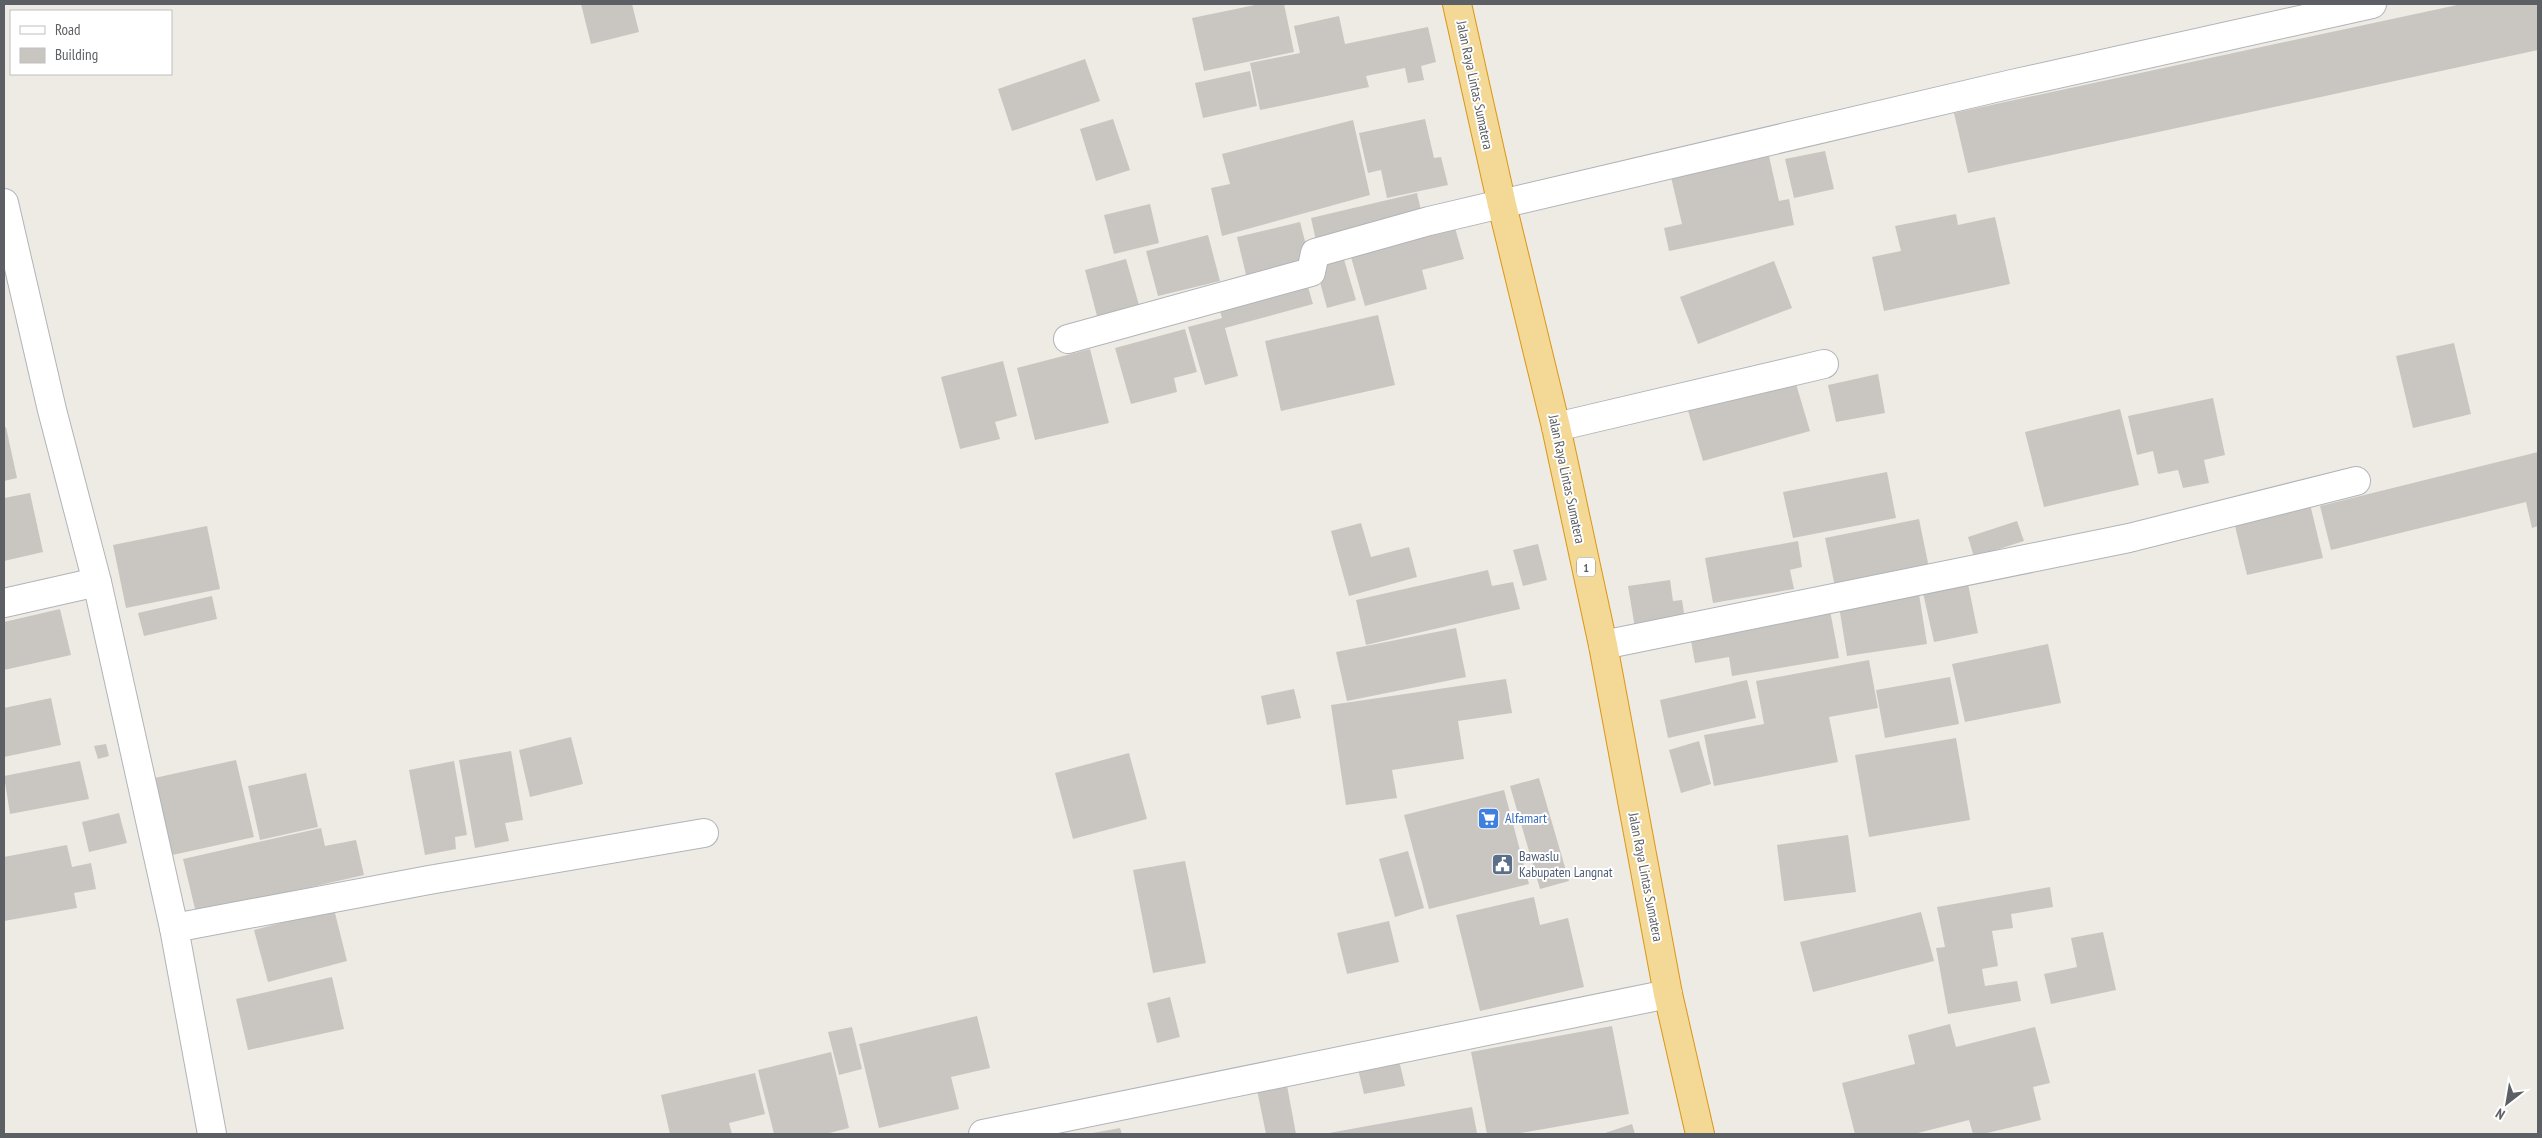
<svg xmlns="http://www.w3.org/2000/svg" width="2542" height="1138" font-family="'PT Sans Narrow',sans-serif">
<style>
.building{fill:#c9c6c1}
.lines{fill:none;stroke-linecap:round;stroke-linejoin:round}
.minor-casing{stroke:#b1b4b8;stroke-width:30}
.highway-casing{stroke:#db9716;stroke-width:30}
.minor{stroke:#fff;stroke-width:28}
.highway{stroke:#f3d896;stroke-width:28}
.labels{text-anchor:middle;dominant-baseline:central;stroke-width:4;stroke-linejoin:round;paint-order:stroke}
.shield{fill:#fff;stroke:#8d8f92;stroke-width:1}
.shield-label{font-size:12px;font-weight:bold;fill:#5c5f63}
.street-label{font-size:14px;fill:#5c5f63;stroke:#fff}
.shop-label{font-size:14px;fill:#366cbe;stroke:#fff;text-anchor:start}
.service-label{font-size:14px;fill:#4e5e75;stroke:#fff;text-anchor:start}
</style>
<rect width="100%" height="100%" fill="#edebe4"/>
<g class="building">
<path d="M 581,4 L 632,4 L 639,32 L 591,44 Z"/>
<path d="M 1260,4 L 1284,4 L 1294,52 L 1204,71 L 1192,18 Z"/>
<path d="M 2462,4 L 2538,4 L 2538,50 L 1968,173 L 1954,113 Z"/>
<path d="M 1339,16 L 1345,44 L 1428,27 L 1436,62 L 1421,66 L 1424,80 L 1408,83 L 1405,68 L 1366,76 L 1369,87 L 1260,110 L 1250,63 L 1300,53 L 1294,26 Z"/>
<path d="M 1085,59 L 1100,101 L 1012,131 L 998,89 Z"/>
<path d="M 1250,71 L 1257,106 L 1203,118 L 1195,83 Z"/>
<path d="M 1113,119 L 1130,170 L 1096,181 L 1080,129 Z"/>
<path d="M 1425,119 L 1434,158 L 1441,157 L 1448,185 L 1387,198 L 1381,170 L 1368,173 L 1359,133 Z"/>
<path d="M 1353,120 L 1370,195 L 1222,236 L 1211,188 L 1230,184 L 1222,154 Z"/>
<path d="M 1825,151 L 1834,189 L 1794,198 L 1785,159 Z"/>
<path d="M 1769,156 L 1779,201 L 1789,199 L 1794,225 L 1669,251 L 1664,228 L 1682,224 L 1671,177 Z"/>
<path d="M 1417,193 L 1423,219 L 1317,245 L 1311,218 Z"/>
<path d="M 1150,204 L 1159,243 L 1114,254 L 1104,215 Z"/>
<path d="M 1956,214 L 1958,225 L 1995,217 L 2010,284 L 1884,311 L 1872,257 L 1901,251 L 1895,226 Z"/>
<path d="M 1453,221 L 1464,259 L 1422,270 L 1427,289 L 1365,306 L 1349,250 Z"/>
<path d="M 1300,222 L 1311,264 L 1247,279 L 1237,237 Z"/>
<path d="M 1208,235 L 1220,281 L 1158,296 L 1146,251 Z"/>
<path d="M 1343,256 L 1356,300 L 1327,308 L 1315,264 Z"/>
<path d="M 1126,259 L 1139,305 L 1097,316 L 1085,270 Z"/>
<path d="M 1774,261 L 1792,308 L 1698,344 L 1680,297 Z"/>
<path d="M 1306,280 L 1313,304 L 1225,328 L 1238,376 L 1205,385 L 1188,327 L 1222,318 L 1218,304 Z"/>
<path d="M 1378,315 L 1395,385 L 1281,411 L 1265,341 Z"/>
<path d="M 1185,329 L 1197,372 L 1174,378 L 1177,392 L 1131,404 L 1115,348 Z"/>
<path d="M 2454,343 L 2471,414 L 2413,428 L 2396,356 Z"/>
<path d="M 1090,349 L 1109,423 L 1035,440 L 1017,368 Z"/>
<path d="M 1003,361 L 1017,416 L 995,422 L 1000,439 L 960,449 L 941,377 Z"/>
<path d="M 1878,374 L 1885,413 L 1836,422 L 1828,385 Z"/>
<path d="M 1794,377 L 1810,431 L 1703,461 L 1687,407 Z"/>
<path d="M 2213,398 L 2225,455 L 2204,460 L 2209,483 L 2183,488 L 2178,470 L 2158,474 L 2153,451 L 2137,455 L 2128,416 Z"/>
<path d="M 2120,409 L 2139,485 L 2044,507 L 2025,432 Z"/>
<path d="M 6,427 L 17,478 L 4,481 L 4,428 Z"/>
<path d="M 2538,452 L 2538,526 L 2532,528 L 2526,502 L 2331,550 L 2320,506 Z"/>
<path d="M 1887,472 L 1896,518 L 1793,538 L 1783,492 Z"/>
<path d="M 30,493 L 43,552 L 4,561 L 4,498 Z"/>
<path d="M 2310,504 L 2323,558 L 2247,575 L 2234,522 Z"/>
<path d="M 1919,519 L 1929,568 L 1835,587 L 1825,538 Z"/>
<path d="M 2017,521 L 2024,541 L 1974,557 L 1968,537 Z"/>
<path d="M 1361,523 L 1371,557 L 1409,547 L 1417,577 L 1349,596 L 1331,531 Z"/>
<path d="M 207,526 L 220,589 L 126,608 L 113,545 Z"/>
<path d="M 1798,541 L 1802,567 L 1790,570 L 1794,589 L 1713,603 L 1705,558 Z"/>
<path d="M 1538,544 L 1547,580 L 1523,586 L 1513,550 Z"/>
<path d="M 1488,570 L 1492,586 L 1513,582 L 1520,609 L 1366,645 L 1356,600 Z"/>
<path d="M 1670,580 L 1673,601 L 1682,600 L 1685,620 L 1635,628 L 1628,586 Z"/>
<path d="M 1968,584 L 1978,633 L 1934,642 L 1923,593 Z"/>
<path d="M 1918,588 L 1927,644 L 1847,656 L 1838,600 Z"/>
<path d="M 212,596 L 217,619 L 144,636 L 138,613 Z"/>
<path d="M 1829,605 L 1839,658 L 1732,676 L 1729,657 L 1695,663 L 1690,635 Z"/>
<path d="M 60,609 L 71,655 L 4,670 L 4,622 Z"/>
<path d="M 1456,628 L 1466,677 L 1347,701 L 1336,652 Z"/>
<path d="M 2048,644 L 2061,703 L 1965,722 L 1952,664 Z"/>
<path d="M 1869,660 L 1878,708 L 1829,717 L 1838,762 L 1714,786 L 1704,735 L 1764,724 L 1756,681 Z"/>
<path d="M 1950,677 L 1959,724 L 1885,738 L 1876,690 Z"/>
<path d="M 1506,679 L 1512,713 L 1458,721 L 1464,759 L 1392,770 L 1397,798 L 1346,805 L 1331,705 Z"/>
<path d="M 1747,680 L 1756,718 L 1668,738 L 1660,700 Z"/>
<path d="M 1294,689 L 1301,718 L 1267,725 L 1261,696 Z"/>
<path d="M 51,698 L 61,745 L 4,757 L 4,708 Z"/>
<path d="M 571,737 L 583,784 L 530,797 L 519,750 Z"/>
<path d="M 1956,738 L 1970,820 L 1869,837 L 1855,755 Z"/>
<path d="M 1699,741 L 1711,784 L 1681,793 L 1669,750 Z"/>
<path d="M 106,744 L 109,756 L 98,759 L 94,746 Z"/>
<path d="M 511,751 L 523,820 L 505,823 L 509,841 L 475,848 L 459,760 Z"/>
<path d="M 1129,753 L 1147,819 L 1073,839 L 1055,773 Z"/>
<path d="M 236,760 L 254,837 L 168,856 L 150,779 Z"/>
<path d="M 80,761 L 89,799 L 10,814 L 4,776 Z"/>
<path d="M 454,761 L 467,835 L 455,837 L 456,849 L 425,855 L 409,770 Z"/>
<path d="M 306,773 L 318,827 L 260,840 L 248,786 Z"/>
<path d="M 1539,778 L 1569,881 L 1540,889 L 1510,786 Z"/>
<path d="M 1504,790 L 1529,884 L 1429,909 L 1404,815 Z"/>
<path d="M 119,813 L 127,843 L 89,852 L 82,822 Z"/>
<path d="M 321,828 L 325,846 L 356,840 L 364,875 L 196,913 L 183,859 Z"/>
<path d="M 1848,835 L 1856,892 L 1784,901 L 1777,845 Z"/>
<path d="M 67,845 L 72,867 L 91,863 L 96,889 L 74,893 L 77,908 L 4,921 L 4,857 Z"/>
<path d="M 1408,851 L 1424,908 L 1395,917 L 1379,859 Z"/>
<path d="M 1185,861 L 1206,963 L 1153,973 L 1133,870 Z"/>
<path d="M 2050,887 L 2053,907 L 2011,914 L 2013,928 L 1992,931 L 1998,966 L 1982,969 L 1985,986 L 2017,981 L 2021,1001 L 1948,1014 L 1936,948 L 1945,947 L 1937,907 Z"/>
<path d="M 1534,897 L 1540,925 L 1568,918 L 1584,987 L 1480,1011 L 1456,915 Z"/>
<path d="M 334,909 L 347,961 L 268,982 L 254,930 Z"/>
<path d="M 1921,912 L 1934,961 L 1813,992 L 1800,942 Z"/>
<path d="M 1389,921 L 1399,962 L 1347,974 L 1337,933 Z"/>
<path d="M 2103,932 L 2116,990 L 2051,1004 L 2044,974 L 2077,967 L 2071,938 Z"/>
<path d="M 332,977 L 344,1029 L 248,1050 L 236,999 Z"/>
<path d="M 1170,997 L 1180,1037 L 1157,1043 L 1147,1003 Z"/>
<path d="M 977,1016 L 990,1068 L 951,1077 L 959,1109 L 879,1128 L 859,1044 Z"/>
<path d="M 1950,1024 L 1956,1047 L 2035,1027 L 2050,1083 L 2033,1087 L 2041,1120 L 1983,1134 L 1973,1134 L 1969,1120 L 1914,1134 L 1855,1134 L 1842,1083 L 1915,1064 L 1908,1035 Z"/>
<path d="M 1612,1026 L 1629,1114 L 1515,1134 L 1487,1134 L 1471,1052 Z"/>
<path d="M 852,1027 L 862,1069 L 839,1075 L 828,1032 Z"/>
<path d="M 831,1052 L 849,1128 L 825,1134 L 774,1134 L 758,1070 Z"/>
<path d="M 1399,1060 L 1405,1086 L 1364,1094 L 1358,1069 Z"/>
<path d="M 755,1073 L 765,1114 L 729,1123 L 732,1134 L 670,1134 L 661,1095 Z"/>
<path d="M 1286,1080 L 1296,1134 L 1266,1134 L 1256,1085 Z"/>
<path d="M 1472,1107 L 1477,1133 L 1329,1134 L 1329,1133 Z"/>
<path d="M 1632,1124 L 1635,1134 L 1602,1134 Z"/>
<path d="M 1120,1128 L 1122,1134 L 1093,1134 L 1093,1133 Z"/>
</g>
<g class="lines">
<defs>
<g id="minor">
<path d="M 4,203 L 52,410 L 97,582 L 174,928 L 212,1134"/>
<path d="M 1068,339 L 1311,272 L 1315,253 L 1429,221 L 2012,84 L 2372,4"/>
<path d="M 1556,427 L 1824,364"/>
<path d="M 4,603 L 97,582"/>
<path d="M 1603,645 L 2129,538 L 2356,481"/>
<path d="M 174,928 L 429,880 L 704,833"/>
<path d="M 983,1134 L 1668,994"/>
</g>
<path id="highway" d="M 1457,4 L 1502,205 L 1556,427 L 1603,645 L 1668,994 L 1700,1134"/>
</defs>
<use href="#minor" class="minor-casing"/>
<use href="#highway" class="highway-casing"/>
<use href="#minor" class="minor"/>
<use href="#highway" class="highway"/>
</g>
<defs>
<symbol id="supermarket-square" viewBox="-11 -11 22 22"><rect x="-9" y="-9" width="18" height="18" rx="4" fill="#3f7fe0" stroke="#fff"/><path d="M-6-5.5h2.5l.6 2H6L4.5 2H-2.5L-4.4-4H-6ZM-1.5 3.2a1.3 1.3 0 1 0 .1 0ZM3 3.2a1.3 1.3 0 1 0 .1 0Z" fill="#fff"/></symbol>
<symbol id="civic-square" viewBox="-11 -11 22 22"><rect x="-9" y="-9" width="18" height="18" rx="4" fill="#5c6f8a" stroke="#fff"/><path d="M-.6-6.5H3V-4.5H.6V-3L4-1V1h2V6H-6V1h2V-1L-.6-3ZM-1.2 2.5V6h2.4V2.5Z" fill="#fff"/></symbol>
</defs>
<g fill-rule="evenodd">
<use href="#supermarket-square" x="1476" y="806" width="25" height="25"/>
<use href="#civic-square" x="1490" y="852" width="25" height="25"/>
</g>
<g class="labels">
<rect class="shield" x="1577" y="557.5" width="18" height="19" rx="4"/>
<g class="shield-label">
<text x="1586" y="567">1</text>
</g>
<g class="street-label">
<text transform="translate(1475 85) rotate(78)">Jalan Raya Lintas Sumatera</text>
<text transform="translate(1567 479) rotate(78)">Jalan Raya Lintas Sumatera</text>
<text transform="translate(1646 877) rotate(79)">Jalan Raya Lintas Sumatera</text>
</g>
<g class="shop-label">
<text x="1505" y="818">Alfamart</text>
</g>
<g class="service-label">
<text x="1519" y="856">Bawaslu<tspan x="1519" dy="16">Kabupaten Langnat</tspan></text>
</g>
</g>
<rect width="2542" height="1138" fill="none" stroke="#5c5f63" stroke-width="10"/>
<rect x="10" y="10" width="162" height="65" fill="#ffffff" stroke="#bebfc1"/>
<rect x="20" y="26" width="25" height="8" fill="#ffffff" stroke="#bebfc1"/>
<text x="55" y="35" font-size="15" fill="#5c5f63">Road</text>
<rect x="20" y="48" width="25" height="15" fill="#c9c6c1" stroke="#bebfc1"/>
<text x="55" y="60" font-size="15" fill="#5c5f63">Building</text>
<g transform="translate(2507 1103) rotate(211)" stroke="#ffffff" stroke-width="4" paint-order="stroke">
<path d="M0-4L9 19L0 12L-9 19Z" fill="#5c5f63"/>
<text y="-8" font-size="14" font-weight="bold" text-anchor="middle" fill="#5c5f63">N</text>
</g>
</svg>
